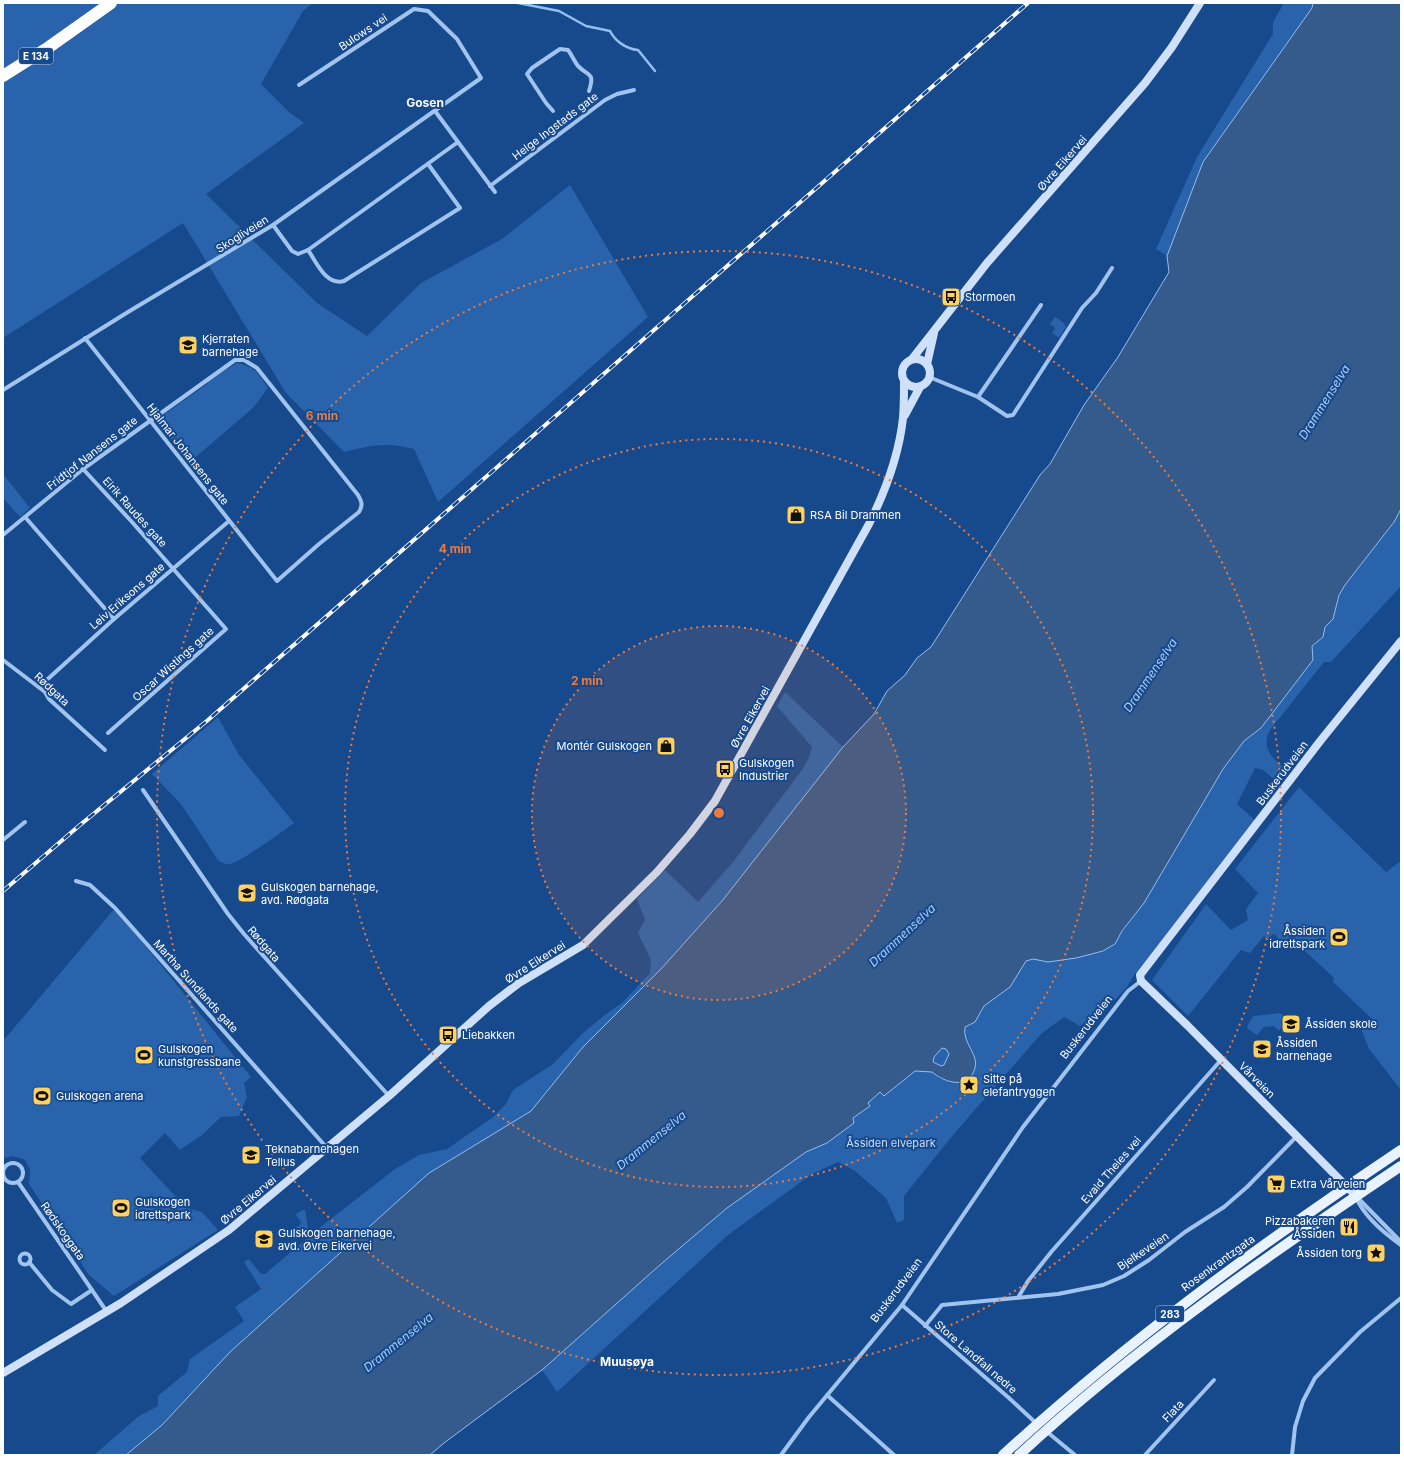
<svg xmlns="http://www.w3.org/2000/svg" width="1404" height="1458" font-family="Inter,sans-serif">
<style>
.green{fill:#2963ab}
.water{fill:#355a8c;stroke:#94bff2;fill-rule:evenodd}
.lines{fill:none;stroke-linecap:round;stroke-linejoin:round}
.stream{stroke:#94bff2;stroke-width:2.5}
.street{stroke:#a1c4ef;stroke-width:4}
.secondary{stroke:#cfe1fa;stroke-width:8}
.primary{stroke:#e9f2ff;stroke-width:10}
.highway{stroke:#fff;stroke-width:12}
.rail-casing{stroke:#fff;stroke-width:4}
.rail{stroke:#17498d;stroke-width:2.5;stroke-dasharray:8;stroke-linecap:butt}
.ring{fill:none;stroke:#ed7a3d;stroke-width:2;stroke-dasharray:2 4}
.labels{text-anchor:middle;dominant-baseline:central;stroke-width:4;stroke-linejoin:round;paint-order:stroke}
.shield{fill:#17498d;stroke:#b9c8dd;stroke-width:1}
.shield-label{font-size:10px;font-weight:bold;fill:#fff}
.street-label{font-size:11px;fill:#fff;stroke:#17498d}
.poi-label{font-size:11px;fill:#fff;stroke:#17498d;text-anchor:start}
.park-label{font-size:11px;fill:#c8defb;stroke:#17498d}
.neighbourhood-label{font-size:12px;font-weight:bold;fill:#fff;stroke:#17498d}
.water-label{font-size:12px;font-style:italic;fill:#adcef6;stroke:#17498d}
.centre{fill:#ed7a3d;stroke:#17498d;stroke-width:2}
.ring-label{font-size:12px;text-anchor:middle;font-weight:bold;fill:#ed7a3d;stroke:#17498d;stroke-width:4;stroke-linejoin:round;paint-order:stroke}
</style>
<rect width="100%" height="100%" fill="#17498d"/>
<g class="green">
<path d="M 3,3 L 313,3 L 303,11 L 261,84 L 289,112 L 304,123 L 206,194 L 317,303 L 367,336 L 421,283 L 502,239 L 570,185 L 648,317 L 438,502 L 414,449 C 385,442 373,445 344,452 L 286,393 L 183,223 L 3,338 Z"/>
<path d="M 1284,3 L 1313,3 L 1312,8 L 1203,162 L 1167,256 L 1156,249 L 1197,157 L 1273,34 L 1273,22 Z"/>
<path d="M 1055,317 L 1063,322 L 1066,327 L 1059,338 L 1052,333 L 1055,328 L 1050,324 Z"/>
<path d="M 237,363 C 255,367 258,373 268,388 L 254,407 L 190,462 L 159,424 L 158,419 L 207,384 L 208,380 Z"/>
<path d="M 3,474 L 30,508 L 20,517 L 3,498 Z"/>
<path d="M 1401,509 L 1401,586 L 1331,662 L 1324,662 L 1270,730 C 1260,750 1274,759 1289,772 L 1280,784 L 1263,770 L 1255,768 L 1237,804 L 1255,820 L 1187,911 L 1135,974 L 1127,987 L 1114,1001 L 1080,1026 L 1064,1017 L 1041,1034 L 953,1135 L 904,1196 L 904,1220 L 897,1223 L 886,1198 L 855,1171 L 838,1162 L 812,1174 L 728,1235 L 557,1392 L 542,1370 L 661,1264 L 727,1208 L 806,1152 L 827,1143 L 853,1118 L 869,1106 L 867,1103 L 880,1092 L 884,1096 L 915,1071 L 932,1072 L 940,1079 L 973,1074 C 981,1054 961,1046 965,1027 L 975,1022 L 984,1006 L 1010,987 L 1026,961 L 1033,959 L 1048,962 L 1076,958 L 1103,951 L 1115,944 L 1122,931 L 1144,903 L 1223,769 L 1244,741 L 1261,728 L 1313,660 L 1312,646 L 1323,637 L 1325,627 L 1333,619 L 1339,595 L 1345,585 L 1394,522 Z"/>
<path d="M 785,692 L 843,747 L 722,901 L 661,969 L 583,1047 L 531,1111 L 429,1173 L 162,1425 L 126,1455 L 94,1455 L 139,1416 L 158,1406 L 158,1396 L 187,1372 L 190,1359 L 244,1321 L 235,1307 L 261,1289 L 244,1262 L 249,1259 L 261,1274 L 265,1274 L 318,1229 L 395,1169 L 419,1155 L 447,1149 L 493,1117 L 506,1104 L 513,1090 L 553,1064 L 583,1033 L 606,1014 L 622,1003 L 650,973 L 651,960 L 638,933 L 645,920 L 637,899 L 665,870 L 698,902 L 733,862 L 802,770 L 809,758 L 812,747 L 777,706 Z"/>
<path d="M 218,717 L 239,755 L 294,823 C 284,830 239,864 229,864 C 225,865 221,862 218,860 L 181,804 L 152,774 Z"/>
<path d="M 1299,787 L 1386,872 L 1401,861 L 1401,1090 L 1369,1049 L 1361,1029 L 1372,1019 L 1333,982 L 1334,978 L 1293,940 L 1283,943 L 1274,934 L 1267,939 L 1264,936 L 1250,953 L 1241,950 L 1188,1016 L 1152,980 L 1206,904 L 1231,930 L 1248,920 L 1246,909 L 1258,893 L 1235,869 Z"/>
<path d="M 115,908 L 251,1077 L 244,1083 L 247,1097 L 239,1116 L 221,1117 L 202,1135 L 180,1150 L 165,1133 L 140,1158 L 186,1208 L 202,1212 L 218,1230 L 114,1296 L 89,1275 L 29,1184 L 30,1169 L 25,1160 L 13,1156 L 5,1158 L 3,1155 L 3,1041 Z"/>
<path d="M 1280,1013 L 1286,1017 L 1288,1022 L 1284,1028 L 1278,1030 L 1274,1026 L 1264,1027 L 1257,1035 L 1247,1028 L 1249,1022 L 1254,1016 Z"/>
<path d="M 942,1048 L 946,1049 L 949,1054 L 944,1065 L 941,1066 L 933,1062 L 934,1057 Z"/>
<path d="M 303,1210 L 305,1210 L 308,1228 L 301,1232 L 294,1233 L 292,1230 L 300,1225 L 301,1222 L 296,1215 L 297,1213 Z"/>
</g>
<path class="water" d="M 1313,3 L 1401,3 L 1401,509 L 1394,522 L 1345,585 L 1339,595 L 1333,619 L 1325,627 L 1323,637 L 1312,646 L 1313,660 L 1261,728 L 1244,741 L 1223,769 L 1144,903 L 1122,931 L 1115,944 L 1103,951 L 1076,958 L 1048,962 L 1033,959 L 1026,961 L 1010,987 L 984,1006 L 975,1022 L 965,1027 C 962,1043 979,1054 975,1068 C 969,1090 945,1083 932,1072 L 915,1071 L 884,1096 L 880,1092 L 868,1103 L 870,1106 L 853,1118 L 854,1123 L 827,1143 L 806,1152 L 727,1208 L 661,1264 L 542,1370 L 444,1443 L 430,1455 L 126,1455 L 162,1425 L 230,1352 L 429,1173 L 531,1111 L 583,1047 L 661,969 L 722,901 L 843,747 L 874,714 L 887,691 L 905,675 L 917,658 L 931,647 L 1040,475 L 1050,464 L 1084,405 L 1118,357 L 1169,272 L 1167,256 L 1203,162 L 1312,8 ZM 942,1048 L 946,1049 L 949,1054 L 944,1065 L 941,1066 L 933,1062 L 934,1057 Z"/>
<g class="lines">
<path class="stream" d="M 518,3 L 559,11 L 586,26 L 610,31 C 615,41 626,49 638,50 L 655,71"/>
<g class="street">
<path d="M 435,111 L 495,192"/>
<path d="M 553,111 L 546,103 L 527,74 L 532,68 L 560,49 L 568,50 C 572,55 574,61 578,66 C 589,77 595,72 589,91"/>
<path d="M 490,186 L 605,100 L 617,94 L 634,90"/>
<path d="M 273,225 L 292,251 L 298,254 L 308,250 L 458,142"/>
<path d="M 308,250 C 317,263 326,286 344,281 L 460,208 L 428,164"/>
<path d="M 929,377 L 978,397 L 1041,305"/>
<path d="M 3,390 L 128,312 L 273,225 L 481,78 L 457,39 L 428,11 L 414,9 L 299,85"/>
<path d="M 978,397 L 1007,416 L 1013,415 L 1082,308 L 1096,293 L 1112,268"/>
<path d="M 83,469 L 132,522 L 226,629 L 108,733"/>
<path d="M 25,517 L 114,619"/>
<path d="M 3,535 L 83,469 L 235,360 L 244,360 L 257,368 L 358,495 C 362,502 363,505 359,512 L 319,544 L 277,581 L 85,338"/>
<path d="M 3,660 L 45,692 L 49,699 L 105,750"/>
<path d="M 39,687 L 114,619 L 229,521"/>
<path d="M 143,790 L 228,914 L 244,934 L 389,1096"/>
<path d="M 3,840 L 25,822"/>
<path d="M 76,881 L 90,885 L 115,908 L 327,1148"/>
<circle cx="13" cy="1173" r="10"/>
<path d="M 18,1182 L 107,1312"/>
<path d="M 1356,1197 C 1364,1217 1384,1233 1401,1245"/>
<path d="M 1357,1197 L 1401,1242"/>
<circle cx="25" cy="1259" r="5.5"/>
<path d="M 29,1262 L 52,1290 L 71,1304 L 92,1290"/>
<path d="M 1019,1296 L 1028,1281 L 1052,1251 L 1221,1060"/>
<path d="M 902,1305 L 1009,1398 L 1037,1424"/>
<path d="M 925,1326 L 942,1305 L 1058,1294 L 1103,1285 L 1124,1276 L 1149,1260 L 1185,1232 L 1224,1207 L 1247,1187 L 1297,1136"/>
<path d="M 827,1395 L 894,1455"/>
<path d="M 1046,1431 L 1075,1455"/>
<path d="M 781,1455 L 809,1417 L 902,1305 L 1023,1127 L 1128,991 L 1141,981"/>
<path d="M 1145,1455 L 1214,1380"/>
<path d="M 1292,1455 L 1295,1427 L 1303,1401 L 1315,1378 L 1360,1332 L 1401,1298"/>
</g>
<g class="secondary">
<circle cx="916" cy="373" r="14"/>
<path d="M 912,359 L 987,263 L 1145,83 L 1172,47 L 1200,3"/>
<path d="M 927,364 L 934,333"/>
<path d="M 905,415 L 920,387"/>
<path d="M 1356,1196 L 1187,1025 L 1141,981 L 1140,975 L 1321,740 L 1401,641"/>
<path d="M 3,1373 L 121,1303 L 229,1230 L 389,1096 L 489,1006 L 519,983 L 583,945 L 657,872 L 690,834 L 715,801 L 869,524 C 885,492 899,455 903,418 C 904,406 904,394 904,381"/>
</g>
<g class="primary">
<path d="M 1003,1455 C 1127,1341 1261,1244 1401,1150"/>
<path d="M 1019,1455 C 1137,1346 1268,1255 1401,1166"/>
</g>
<path class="highway" d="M 3,76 L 49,47 L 111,3"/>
<defs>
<path id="rail" d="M 3,891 L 80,825 L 208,720 L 1028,3"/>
</defs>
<use href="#rail" class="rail-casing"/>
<use href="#rail" class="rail"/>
</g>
<circle cx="719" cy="813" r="187" fill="#ed7a3d" fill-opacity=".12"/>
<g class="ring">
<circle cx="719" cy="813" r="187"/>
<circle cx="719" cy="813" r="374"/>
<circle cx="719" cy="813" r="562"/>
</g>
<defs>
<symbol id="bus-square" viewBox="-11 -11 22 22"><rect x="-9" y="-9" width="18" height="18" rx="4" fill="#ffd25f" stroke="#17498d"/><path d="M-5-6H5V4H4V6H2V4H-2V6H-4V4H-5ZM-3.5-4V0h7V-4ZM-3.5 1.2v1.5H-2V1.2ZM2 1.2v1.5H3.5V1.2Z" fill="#111"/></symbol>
<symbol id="school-square" viewBox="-11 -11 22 22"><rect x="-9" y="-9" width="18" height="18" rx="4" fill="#ffd25f" stroke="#17498d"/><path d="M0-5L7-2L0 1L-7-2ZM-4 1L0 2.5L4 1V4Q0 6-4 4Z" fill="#111"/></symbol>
<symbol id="shop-square" viewBox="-11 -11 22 22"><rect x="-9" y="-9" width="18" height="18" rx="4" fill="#ffd25f" stroke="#17498d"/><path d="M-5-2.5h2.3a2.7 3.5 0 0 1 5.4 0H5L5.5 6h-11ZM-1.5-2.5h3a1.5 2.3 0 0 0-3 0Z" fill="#111"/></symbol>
<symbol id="stadium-square" viewBox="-11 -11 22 22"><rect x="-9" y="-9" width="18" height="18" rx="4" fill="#ffd25f" stroke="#17498d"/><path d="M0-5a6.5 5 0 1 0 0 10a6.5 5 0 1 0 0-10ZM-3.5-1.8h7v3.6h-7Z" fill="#111"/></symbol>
<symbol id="sight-square" viewBox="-11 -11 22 22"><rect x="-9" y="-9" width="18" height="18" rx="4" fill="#ffd25f" stroke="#17498d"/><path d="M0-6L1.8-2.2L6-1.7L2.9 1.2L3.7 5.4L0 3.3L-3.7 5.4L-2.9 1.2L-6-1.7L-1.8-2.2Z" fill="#111"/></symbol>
<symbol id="supermarket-square" viewBox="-11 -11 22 22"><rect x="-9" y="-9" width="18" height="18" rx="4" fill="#ffd25f" stroke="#17498d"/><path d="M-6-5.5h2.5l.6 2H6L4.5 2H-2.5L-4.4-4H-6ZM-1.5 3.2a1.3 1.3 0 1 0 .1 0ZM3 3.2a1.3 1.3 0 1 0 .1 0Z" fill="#111"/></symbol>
<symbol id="restaurant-square" viewBox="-11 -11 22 22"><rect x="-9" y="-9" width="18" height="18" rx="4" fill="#ffd25f" stroke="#17498d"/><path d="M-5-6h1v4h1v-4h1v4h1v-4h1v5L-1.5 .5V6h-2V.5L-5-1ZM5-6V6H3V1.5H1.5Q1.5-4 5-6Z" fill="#111"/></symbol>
</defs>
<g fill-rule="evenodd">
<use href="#bus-square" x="940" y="286" width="22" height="22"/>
<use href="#school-square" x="177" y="334" width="22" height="22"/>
<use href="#shop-square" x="785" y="504" width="22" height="22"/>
<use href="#shop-square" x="655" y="735" width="22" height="22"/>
<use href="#bus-square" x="714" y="758" width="22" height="22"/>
<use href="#school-square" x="236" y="882" width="22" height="22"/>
<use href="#stadium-square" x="1328" y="926" width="22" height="22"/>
<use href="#school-square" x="1280" y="1013" width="22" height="22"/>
<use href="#bus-square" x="437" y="1024" width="22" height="22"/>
<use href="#school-square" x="1251" y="1038" width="22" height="22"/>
<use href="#stadium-square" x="133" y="1044" width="22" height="22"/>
<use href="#sight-square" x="958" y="1074" width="22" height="22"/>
<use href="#stadium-square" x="31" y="1085" width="22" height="22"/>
<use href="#school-square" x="240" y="1144" width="22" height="22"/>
<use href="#supermarket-square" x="1265" y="1173" width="22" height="22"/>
<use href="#stadium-square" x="110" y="1197" width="22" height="22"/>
<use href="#restaurant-square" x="1338" y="1216" width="22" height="22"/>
<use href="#school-square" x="253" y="1228" width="22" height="22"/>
<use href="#sight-square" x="1365" y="1242" width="22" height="22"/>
</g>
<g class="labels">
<g class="shield">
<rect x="19" y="48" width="34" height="16" rx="3"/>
<rect x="1156" y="1306" width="28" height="16" rx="3"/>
</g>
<g class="shield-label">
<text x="36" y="56">E 134</text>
<text x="1170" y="1314">283</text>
</g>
<g class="street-label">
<text transform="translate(363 32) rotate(-34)">Bulows vei</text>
<text transform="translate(555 126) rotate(-37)">Helge Ingstads gate</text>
<text transform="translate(1062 163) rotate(-49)">Øvre Eikervei</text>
<text transform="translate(242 234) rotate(-32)">Skogliveien</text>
<text transform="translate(92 453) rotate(-38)">Fridtjof Nansens gate</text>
<text transform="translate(188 454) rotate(52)">Hjalmar Johansens gate</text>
<text transform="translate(135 512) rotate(48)">Eirik Raudes gate</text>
<text transform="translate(127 596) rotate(-41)">Leiv Eriksons gate</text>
<text transform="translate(173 664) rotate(-42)">Oscar Wistings gate</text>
<text transform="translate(52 689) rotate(43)">Rødgata</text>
<text transform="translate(750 717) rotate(-61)">Øvre Eikervei</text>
<text transform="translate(1282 773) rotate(-53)">Buskerudveien</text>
<text transform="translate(264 944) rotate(49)">Rødgata</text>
<text transform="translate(535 962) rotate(-32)">Øvre Eikervei</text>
<text transform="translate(196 986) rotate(48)">Martha Sundlands gate</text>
<text transform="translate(1086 1027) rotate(-52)">Buskerudveien</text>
<text transform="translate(1257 1080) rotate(45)">Vårveien</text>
<text transform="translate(1111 1170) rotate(-49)">Evald Theies vei</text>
<text transform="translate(248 1200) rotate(-40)">Øvre Eikervei</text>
<text transform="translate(63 1231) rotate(55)">Rødskoggata</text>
<text transform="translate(1143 1251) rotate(-34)">Bjelkeveien</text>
<text transform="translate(1218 1263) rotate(-36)">Rosenkrantzgata</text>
<text transform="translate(896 1290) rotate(-53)">Buskerudveien</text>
<text transform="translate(976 1357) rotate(41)">Store Landfall nedre</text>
<text transform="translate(1173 1411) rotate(-47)">Flata</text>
</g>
<g class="poi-label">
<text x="965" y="297">Stormoen</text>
<text x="202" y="339">Kjerraten<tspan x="202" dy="13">barnehage</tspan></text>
<text x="810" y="515">RSA Bil Drammen</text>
<text x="652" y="746" text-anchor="end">Montér Gulskogen</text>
<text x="739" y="763">Gulskogen<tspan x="739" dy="13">Industrier</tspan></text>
<text x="261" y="887">Gulskogen barnehage,<tspan x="261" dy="13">avd. Rødgata</tspan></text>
<text x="1325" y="931" text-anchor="end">Åssiden<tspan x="1325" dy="13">idrettspark</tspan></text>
<text x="1305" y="1024">Åssiden skole</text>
<text x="462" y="1035">Liebakken</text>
<text x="1276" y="1043">Åssiden<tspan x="1276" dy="13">barnehage</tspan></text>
<text x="158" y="1049">Gulskogen<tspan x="158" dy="13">kunstgressbane</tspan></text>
<text x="983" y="1079">Sitte på<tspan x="983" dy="13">elefantryggen</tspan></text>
<text x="56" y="1096">Gulskogen arena</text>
<text x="265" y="1149">Teknabarnehagen<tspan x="265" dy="13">Tellus</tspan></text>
<text x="1290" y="1184">Extra Vårveien</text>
<text x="135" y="1202">Gulskogen<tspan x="135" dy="13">idrettspark</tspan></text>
<text x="1335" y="1221" text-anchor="end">Pizzabakeren<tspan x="1335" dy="13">Åssiden</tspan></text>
<text x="278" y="1233">Gulskogen barnehage,<tspan x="278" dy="13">avd. Øvre Eikervei</tspan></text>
<text x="1362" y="1253" text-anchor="end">Åssiden torg</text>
</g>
<g class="park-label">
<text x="891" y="1143">Åssiden elvepark</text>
</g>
<g class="neighbourhood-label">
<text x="425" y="102">Gosen</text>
<text x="627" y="1361">Muusøya</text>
</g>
<g class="water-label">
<text transform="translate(1324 402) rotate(-58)">Drammenselva</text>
<text transform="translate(1150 675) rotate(-56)">Drammenselva</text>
<text transform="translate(902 935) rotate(-43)">Drammenselva</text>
<text transform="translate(651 1140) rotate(-39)">Drammenselva</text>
<text transform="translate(398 1342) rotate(-39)">Drammenselva</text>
</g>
</g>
<circle cx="719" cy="813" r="6" class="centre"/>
<g class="ring-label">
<text x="322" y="420">6 min</text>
<text x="455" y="553">4 min</text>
<text x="587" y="685">2 min</text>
</g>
<rect width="1404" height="1458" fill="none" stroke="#ffffff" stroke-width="8"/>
</svg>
